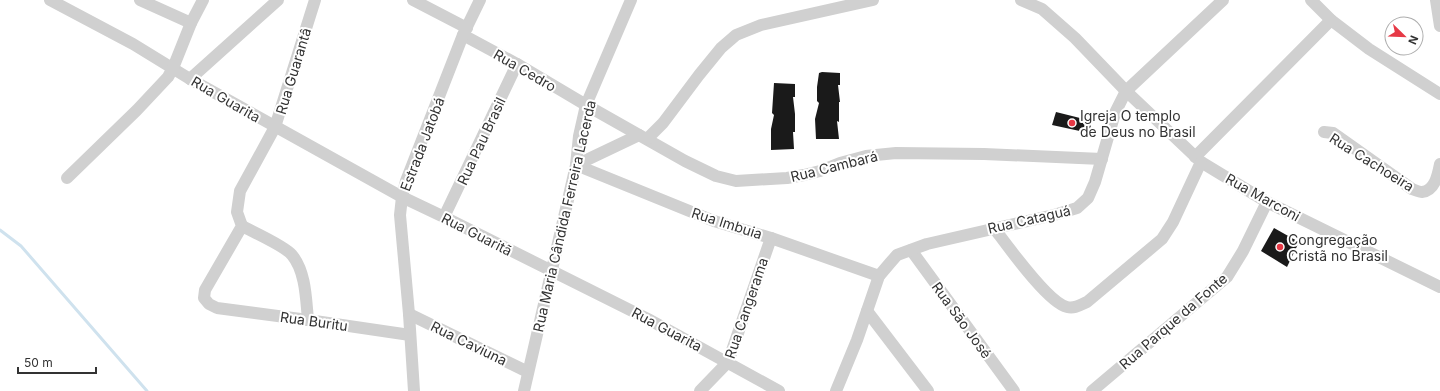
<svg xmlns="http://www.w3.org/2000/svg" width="1440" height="391" font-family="Inter,sans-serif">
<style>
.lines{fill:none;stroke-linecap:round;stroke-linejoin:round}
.stream{stroke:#cfe2ee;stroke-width:3}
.building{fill:#1a1a1a}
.minor{stroke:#d0d0d0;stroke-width:12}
.poi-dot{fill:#e63946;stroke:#fff;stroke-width:1.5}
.labels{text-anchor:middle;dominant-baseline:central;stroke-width:4;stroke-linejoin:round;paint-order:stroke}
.street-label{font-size:14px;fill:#333;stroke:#fff}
.poi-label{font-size:14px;fill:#333;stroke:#fff;text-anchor:start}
</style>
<rect width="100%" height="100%" fill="#fff"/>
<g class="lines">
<path class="stream" d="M 0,230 L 21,246 L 147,391"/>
</g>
<g class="building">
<path d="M 822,72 L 840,73 L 840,85 L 838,85 L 840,102 L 839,102 L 839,122 L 837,121 L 839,139 L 816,139 L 815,119 L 819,103 L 817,101 L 817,87 L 819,73 Z"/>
<path d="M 774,83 L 795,84 L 795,97 L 793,97 L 795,114 L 795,132 L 793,132 L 794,149 L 771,150 L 771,129 L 774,115 L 772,113 Z"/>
<path d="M 1056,112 L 1092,121 L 1089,133 L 1052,125 Z"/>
<path d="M 1274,228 L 1299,242 L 1287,267 L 1261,251 Z"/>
</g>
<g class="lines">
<g class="minor">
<path d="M 50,0 L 133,44 L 190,79 L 402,197 L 444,217 L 648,319 L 779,391"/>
<path d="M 140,0 L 191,23"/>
<path d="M 315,0 L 275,127 L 240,191 L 237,212 L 242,226 L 205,290 L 204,298 L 209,304 L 217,308 L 308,320 L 410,335"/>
<path d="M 413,0 L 467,28"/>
<path d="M 1021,0 L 1042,9 L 1075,38 L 1126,91 L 1201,162 L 1267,202 L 1440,287"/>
<path d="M 1311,0 L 1331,20 L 1369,49 L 1440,94"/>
<path d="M 1436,0 L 1440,26"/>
<path d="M 463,35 L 517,64 L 586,105 L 685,161 L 716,176 L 736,181 L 787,178 L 804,175 L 820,171 L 840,163 L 866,156 L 896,153 L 984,154 L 1102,159"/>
<path d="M 190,79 L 278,0"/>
<path d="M 1324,132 L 1333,133 L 1412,189 C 1415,190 1419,192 1422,192 C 1435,191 1438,174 1440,164"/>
<path d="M 647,139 L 663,123 L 699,75 L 721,48 L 736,35 L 761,25 L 873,0"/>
<path d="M 1195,157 L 1331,20"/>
<path d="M 576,165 L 714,221 L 771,238 L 879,276"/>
<path d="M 576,165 L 639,135"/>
<path d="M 67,178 L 137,110 L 168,77 L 173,68 L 191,23 L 203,0"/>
<path d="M 444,217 L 517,64"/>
<path d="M 242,226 C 253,232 285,246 292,255 C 306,272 306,300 308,320"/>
<path d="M 994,228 C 1007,245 1048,303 1067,307 C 1075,309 1080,305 1087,302 L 1162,239 L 1173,222 L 1201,162"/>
<path d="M 911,250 L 1014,391"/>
<path d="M 867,311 L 928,391"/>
<path d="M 409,314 L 528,372"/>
<path d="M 414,391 L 409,314 L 400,215 L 402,197 L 406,181 L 463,35 L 480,0"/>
<path d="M 524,391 L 576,165 L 579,136 L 586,105 L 631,0"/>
<path d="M 700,391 L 728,362 L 771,238"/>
<path d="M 836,391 L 857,340 L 879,276 L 890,263 L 897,255 L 927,244 L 1054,215 L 1077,208 L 1088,198 L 1095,182 L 1115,113 L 1126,91 L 1223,0"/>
<path d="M 1092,391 L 1227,277 L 1243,251 L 1267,202"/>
</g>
</g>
<g class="poi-dot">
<circle cx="1072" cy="123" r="4"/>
<circle cx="1280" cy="247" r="4"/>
</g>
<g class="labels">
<g class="street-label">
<text transform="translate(525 70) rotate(30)">Rua Cedro</text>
<text transform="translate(293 71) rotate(-73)">Rua Guarantâ</text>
<text transform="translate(226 99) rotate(30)">Rua Guarita</text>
<text transform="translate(481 141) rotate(-65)">Rua Pau Brasil</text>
<text transform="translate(422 144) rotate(-69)">Estrada Jatobá</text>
<text transform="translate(1372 162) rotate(32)">Rua Cachoeira</text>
<text transform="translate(834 166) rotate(-14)">Rua Cambará</text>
<text transform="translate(1263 197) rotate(29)">Rua Marconi</text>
<text transform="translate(564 216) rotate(-77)">Rua Maria Cândida Ferreira Lacerda</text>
<text transform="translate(1029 219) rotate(-13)">Rua Cataguá</text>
<text transform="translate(727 223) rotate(18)">Rua Imbuia</text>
<text transform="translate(477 234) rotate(27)">Rua Guaritã</text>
<text transform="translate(746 308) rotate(-71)">Rua Cangerama</text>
<text transform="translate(962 320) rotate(54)">Rua São José</text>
<text transform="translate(314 321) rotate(8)">Rua Buritu</text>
<text transform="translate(1173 321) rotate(-41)">Rua Parque da Fonte</text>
<text transform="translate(667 329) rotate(28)">Rua Guarita</text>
<text transform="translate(469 343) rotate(26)">Rua Caviuna</text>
</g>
<g class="poi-label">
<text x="1080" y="115">Igreja O templo<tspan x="1080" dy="16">de Deus no Brasil</tspan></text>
<text x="1288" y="239">Congregação<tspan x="1288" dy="16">Cristã no Brasil</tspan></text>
</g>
</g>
<g transform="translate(1404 36) rotate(113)"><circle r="19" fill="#ffffff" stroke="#adadad"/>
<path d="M0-3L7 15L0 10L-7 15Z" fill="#e63946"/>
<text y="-6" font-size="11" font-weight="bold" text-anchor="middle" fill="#333333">N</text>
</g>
<path d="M18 367v6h78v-6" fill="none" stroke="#333333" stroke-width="2"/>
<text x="24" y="367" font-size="12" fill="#333333" stroke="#ffffff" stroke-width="3" paint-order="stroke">50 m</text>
</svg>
